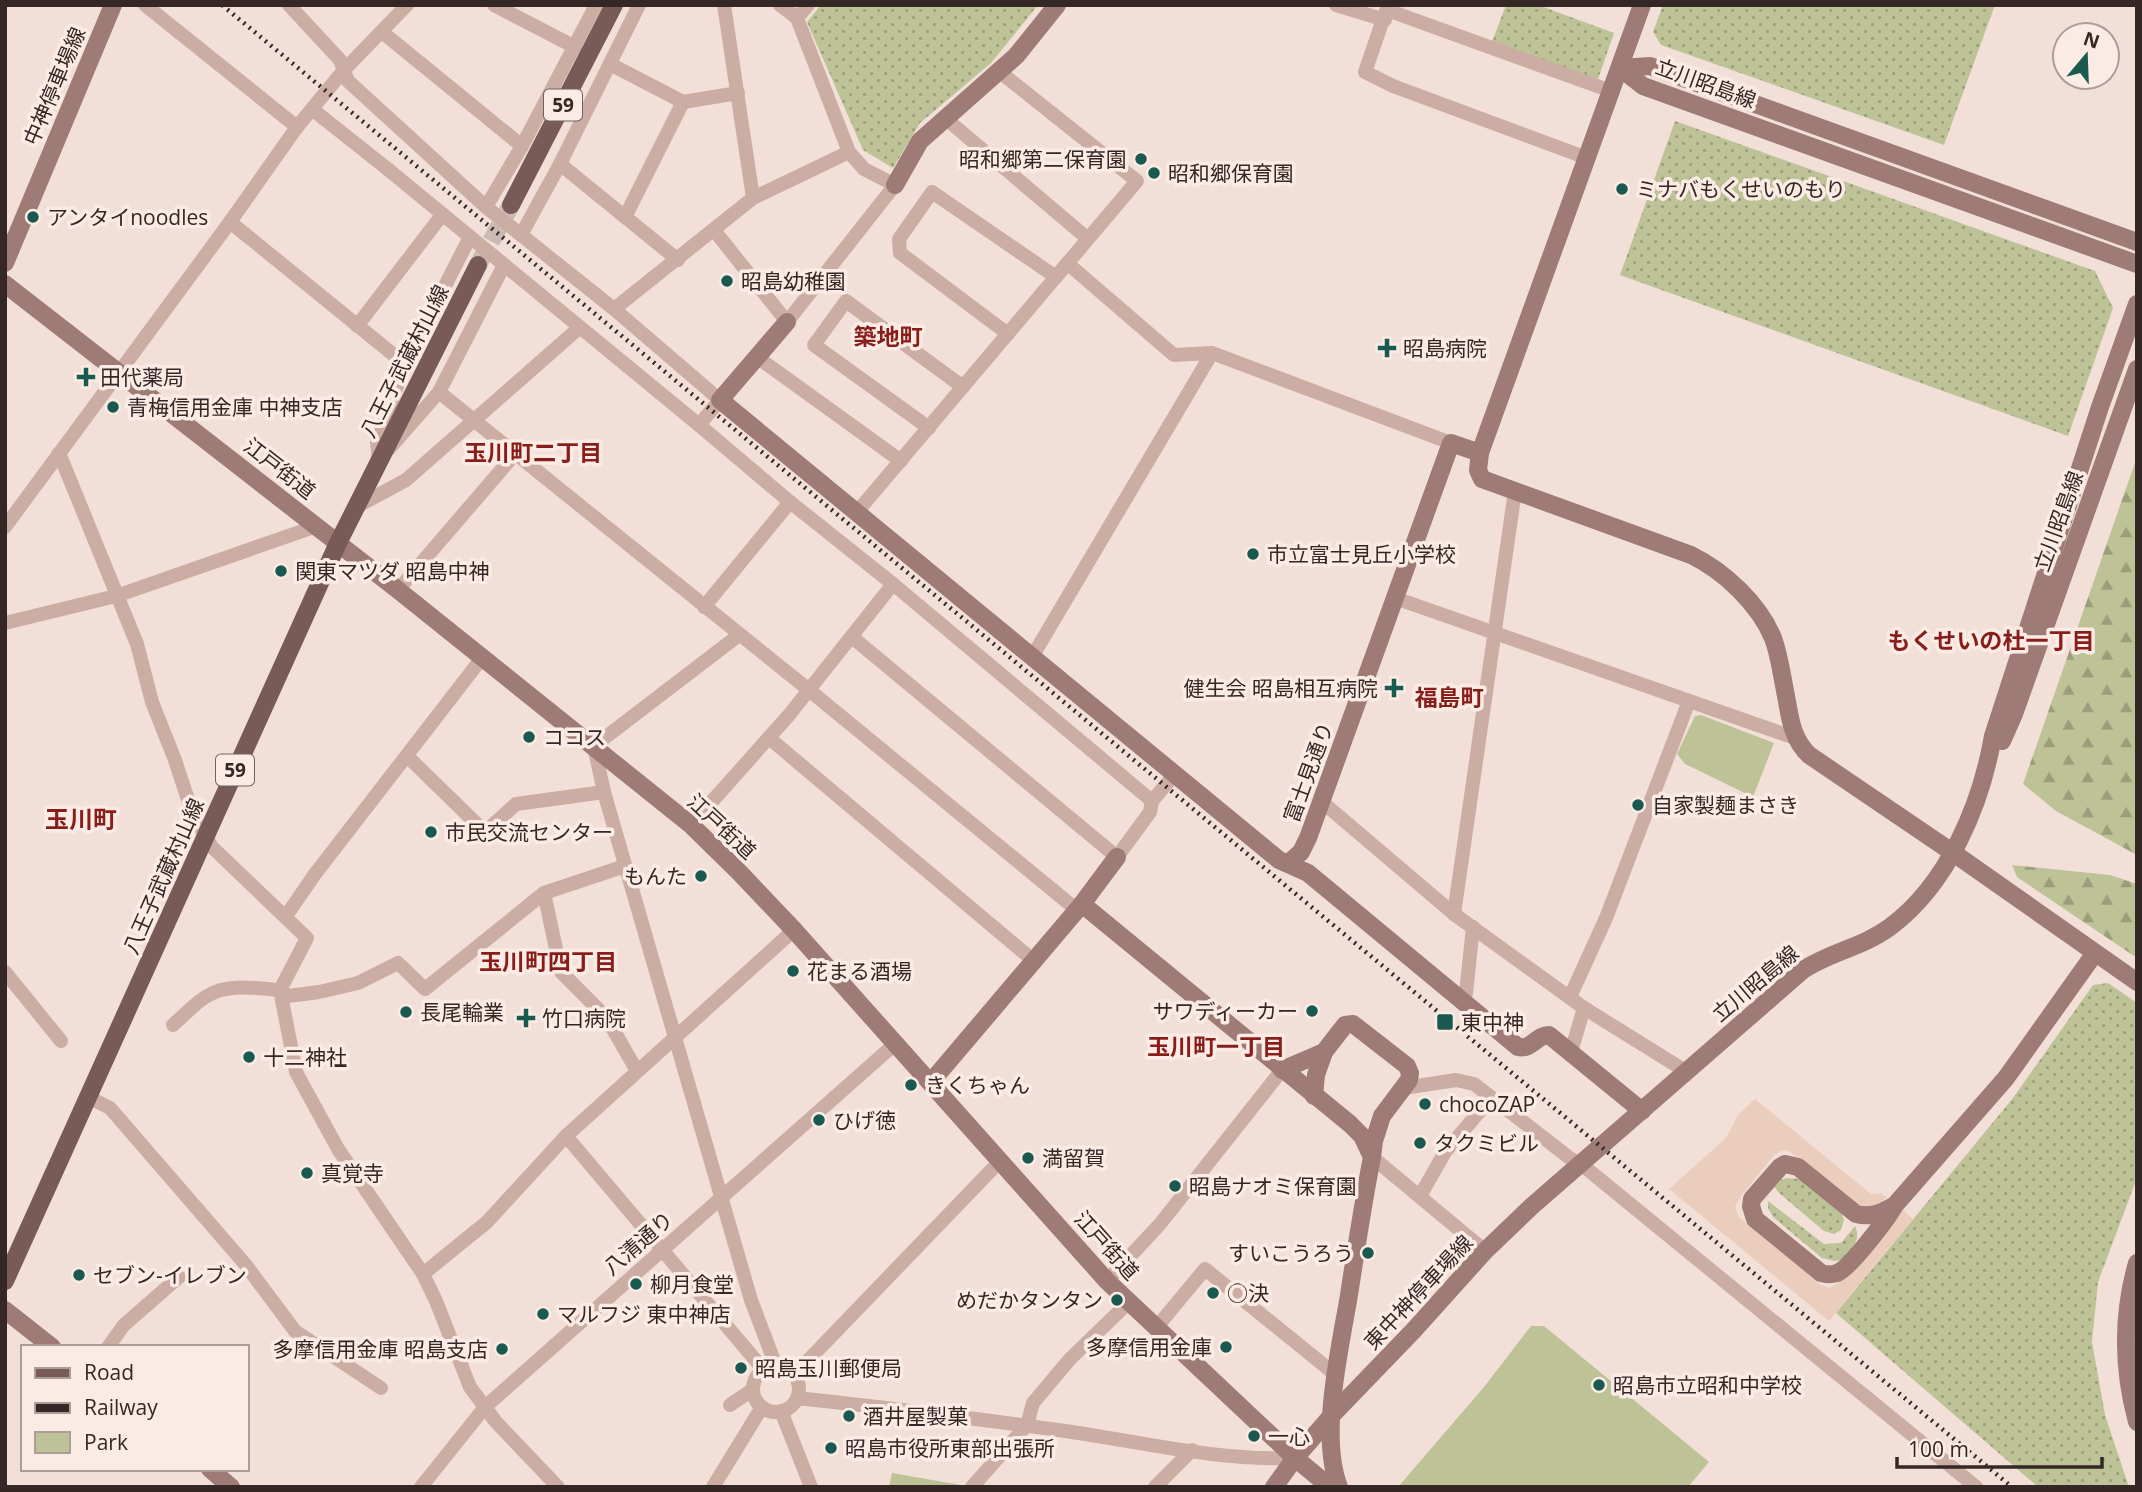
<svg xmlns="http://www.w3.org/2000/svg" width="2142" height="1492" font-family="'Open Sans','Noto Sans JP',sans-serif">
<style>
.grass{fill:url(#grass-dots)}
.forest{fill:url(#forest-firs)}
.park{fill:#bdc297}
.plaza{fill:#ebcdbe}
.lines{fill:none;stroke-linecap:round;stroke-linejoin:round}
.primary-tunnel{stroke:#ccbbb4;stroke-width:18;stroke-dasharray:18 9;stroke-linecap:butt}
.street{stroke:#cbada3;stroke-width:14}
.secondary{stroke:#9e7b75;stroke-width:18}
.primary{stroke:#785a56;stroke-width:18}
.rail{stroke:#352726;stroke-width:4.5;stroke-dasharray:2 5;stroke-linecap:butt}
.poi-dot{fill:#195950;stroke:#faebe4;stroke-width:2.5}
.labels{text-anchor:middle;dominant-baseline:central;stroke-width:7;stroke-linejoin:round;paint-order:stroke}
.shield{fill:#faebe4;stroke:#70625f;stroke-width:2}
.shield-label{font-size:19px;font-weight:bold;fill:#352726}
.street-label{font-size:21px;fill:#352726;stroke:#faebe4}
.poi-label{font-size:21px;fill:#352726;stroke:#faebe4;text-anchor:start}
.neighbourhood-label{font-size:23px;font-weight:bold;fill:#891d1a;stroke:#faebe4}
.quarter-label{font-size:24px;font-weight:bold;fill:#891d1a;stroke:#faebe4}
</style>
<defs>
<pattern id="grass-dots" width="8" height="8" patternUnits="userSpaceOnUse" patternTransform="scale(1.75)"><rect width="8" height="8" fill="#bdc297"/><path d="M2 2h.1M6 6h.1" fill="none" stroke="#9a9e7b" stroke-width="1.8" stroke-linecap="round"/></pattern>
<pattern id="forest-firs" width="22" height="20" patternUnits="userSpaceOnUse" patternTransform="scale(1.75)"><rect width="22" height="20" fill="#bdc297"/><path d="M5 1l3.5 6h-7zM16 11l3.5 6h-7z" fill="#9a9e7b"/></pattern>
</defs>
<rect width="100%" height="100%" fill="#f2e0d8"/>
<g class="grass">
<path d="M 821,5 L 1038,5 L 991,63 L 920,123 L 893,168 L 863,150 L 807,22 Z"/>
<path d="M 1506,5 L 1538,5 L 1614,33 L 1598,79 L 1492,42 Z"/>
<path d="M 1663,5 L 1995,5 L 1944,145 L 1661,45 L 1653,32 Z"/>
<path d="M 1675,121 L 2095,271 L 2113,308 L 2068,436 L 1620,275 Z"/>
<path d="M 2108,983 L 2137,1003 L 2137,1178 L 2098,1282 L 2092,1342 L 2105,1415 L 2129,1487 L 2038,1487 L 1836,1313 L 2013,1098 L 2093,985 Z"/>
<path d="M 1787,1178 L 1799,1179 L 1841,1212 L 1844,1220 L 1841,1230 L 1834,1234 L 1824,1231 L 1778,1192 L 1775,1187 L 1781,1180 Z"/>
<path d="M 1768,1201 L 1824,1244 L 1841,1243 L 1855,1226 C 1862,1241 1851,1249 1841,1260 L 1834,1261 L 1822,1258 L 1773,1217 L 1768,1208 Z"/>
</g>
<g class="forest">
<path d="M 2137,457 L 2137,855 L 2056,811 L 2023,784 Z"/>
<path d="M 2012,865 L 2110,875 L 2137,884 L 2137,958 L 2017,877 Z"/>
</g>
<g class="park">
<path d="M 1701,715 L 1774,743 L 1753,797 L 1685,764 L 1677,754 L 1695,716 Z"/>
<path d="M 1531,1326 L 1544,1326 L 1709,1462 L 1688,1487 L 1398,1487 L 1484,1387 Z"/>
<path d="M 892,1473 L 972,1487 L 889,1487 Z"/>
</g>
<path class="plaza" d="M 1755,1099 L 1871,1194 L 1881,1193 L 1887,1198 L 1872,1209 L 1859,1208 L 1789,1151 L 1785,1150 L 1775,1154 L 1741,1196 L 1735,1207 L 1739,1217 L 1821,1285 L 1829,1288 L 1838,1283 L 1903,1210 L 1913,1219 L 1829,1321 L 1669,1189 L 1726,1138 L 1738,1115 Z"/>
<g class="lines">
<path class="primary-tunnel" d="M 478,265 L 511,205"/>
<g class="street">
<path d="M 145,5 L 297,127"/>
<path d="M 289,5 L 340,60 L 348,81 L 486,207 L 614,309 L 720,400 L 699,425"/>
<path d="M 494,5 L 575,47"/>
<path d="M 724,5 L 753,198"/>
<path d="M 1336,5 L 1385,20"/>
<path d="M 1388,5 L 1365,72 L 1393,86 L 1587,158"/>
<path d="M 1387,10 L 1611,91"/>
<path d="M 797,18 L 808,5"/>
<path d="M 382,32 L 522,146"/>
<path d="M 610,64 L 683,102 L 625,217"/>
<path d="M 683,102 L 738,93"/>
<path d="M 312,109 L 390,171 L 699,425 L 790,502 L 893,584 L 1152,801"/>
<path d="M 945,118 L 1087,238"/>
<path d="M 560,164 L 678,260"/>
<path d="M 486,207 L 522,146 L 596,5"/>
<path d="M 230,222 L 405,364"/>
<path d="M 714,230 L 787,322 L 895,185 L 864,169 L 849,152 L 797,18 L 780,5"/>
<path d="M 521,235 L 560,164 L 639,5"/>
<path d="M 1067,263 L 1174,355 L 1212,353 L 1451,443"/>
<path d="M 614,309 L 753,198 L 849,152"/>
<path d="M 357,326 L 442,215"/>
<path d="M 1008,334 L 900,253 L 899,239 L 932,192 L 1056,277"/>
<path d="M 757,357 L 901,461"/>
<path d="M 439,392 L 809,690 L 1077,910"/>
<path d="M 929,428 L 814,345 L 846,301 L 963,387"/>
<path d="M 389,449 L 439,392 L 504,265"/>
<path d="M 59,453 L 137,644 L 152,702 L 175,760 L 193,815 L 212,847 L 307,938 L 280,990 L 296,1072 L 338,1149 L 423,1274 L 436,1301 L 470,1387 L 496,1422 L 558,1487"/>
<path d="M 379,461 L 377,442 L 405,364 L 470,237"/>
<path d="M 356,507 L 406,480 L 579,328"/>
<path d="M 857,512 L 1137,181 L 1000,72"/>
<path d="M 5,527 L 230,222 L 297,127 L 344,70 L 407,5"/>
<path d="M 398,590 L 515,454"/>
<path d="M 1395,598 L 1795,738"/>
<path d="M 704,607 L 790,502"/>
<path d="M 5,623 L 116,596 L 317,526"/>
<path d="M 739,635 L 594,746 L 604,792 L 751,1300 L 776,1366"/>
<path d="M 852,637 L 1117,857 L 1150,812 L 1152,801 L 1174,775"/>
<path d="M 1032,657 L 1212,353"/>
<path d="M 769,738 L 1034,961"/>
<path d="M 407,756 L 485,832 L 516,804 L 604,792"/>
<path d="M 1321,801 L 1454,914 L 1584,1008 L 1687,1072"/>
<path d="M 691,825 L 789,715 L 893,584"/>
<path d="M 544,893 L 561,972 L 606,1017 L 637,1071"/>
<path d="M 1454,914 L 1515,491"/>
<path d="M 286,916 L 315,874 L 482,658"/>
<path d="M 5,972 L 61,1041"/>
<path d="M 1570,997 L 1606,918 L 1689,701"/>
<path d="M 1462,1000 L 1466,993 L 1473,927"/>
<path d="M 173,1025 C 204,997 210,985 256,988 C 268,989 278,988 288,996 L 319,992 L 358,983 L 398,963 L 425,989 L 544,893 L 625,866"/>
<path d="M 1571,1052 L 1584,1008"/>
<path d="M 1404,1088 L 1456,1080 L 1474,1084 L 1571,1159 L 1581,1164 L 1976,1487"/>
<path d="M 88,1097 L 110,1108 L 245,1264 L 295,1331 L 381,1388"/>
<path d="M 566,1136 L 763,1369"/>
<path d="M 1372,1157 L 1485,1251"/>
<path d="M 1420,1196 L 1445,1152 L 1491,1098"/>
<path d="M 423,1274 L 487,1222 L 566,1136 L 794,930"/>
<path d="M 1107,1281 L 1160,1224 L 1282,1070"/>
<path d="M 1156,1328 L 1205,1269 L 1336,1375"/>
<path d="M 108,1347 L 124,1325 L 179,1277"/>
<circle cx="776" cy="1389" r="23"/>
<path d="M 794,1375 L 1001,1160"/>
<path d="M 797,1398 C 889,1408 981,1419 1072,1432 C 1145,1443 1221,1461 1295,1458"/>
<path d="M 730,1405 L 752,1390"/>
<path d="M 781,1411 L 811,1487"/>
<path d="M 421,1487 L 485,1407 L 896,1043"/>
<path d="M 713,1487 L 762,1407"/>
<path d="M 972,1487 L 1027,1425 L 1033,1403 L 1070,1359 L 1128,1303"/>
<path d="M 1155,1487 L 1192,1450"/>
</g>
<g class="secondary">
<path d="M 1642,5 L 1480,453 L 1478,470 L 1482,479 L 1691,555 C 1724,571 1759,604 1773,638 C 1780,657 1782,677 1786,696 C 1790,718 1792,739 1809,755 L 1952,852 L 2137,982"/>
<path d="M 1620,68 L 1643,86 L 2137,264"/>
<path d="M 1620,68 L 1650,66 L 2137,242"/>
<path d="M 895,185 L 920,141 L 1016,56 L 1057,5"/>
<path d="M 5,263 L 113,5"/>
<path d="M 5,284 L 398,590 L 691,825 L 738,871 L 794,930 L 1107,1281 L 1295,1458 L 1330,1487"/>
<path d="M 787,322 L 720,400 L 1279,860 L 1308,873 L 1518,1047 C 1532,1050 1536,1035 1549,1035 L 1642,1111"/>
<path d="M 2002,741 L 2014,714 L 2137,369"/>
<path d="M 1289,863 L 1301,852 L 1308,838 L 1451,443 L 1480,453"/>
<path d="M 1082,904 L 1350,1124 L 1362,1136 L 1372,1157 C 1363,1203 1356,1249 1349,1295 C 1340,1349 1319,1436 1339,1487"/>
<path d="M 1282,1070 L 1324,1052 L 1345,1025 L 1353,1024 L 1407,1066 L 1410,1073 L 1409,1080 L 1382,1116 L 1374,1141 L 1372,1157"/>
<path d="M 931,1082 L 1082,904 L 1117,857"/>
<path d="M 1314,1096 L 1316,1075 L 1324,1052"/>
<path d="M 1895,1205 C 1881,1213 1872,1218 1856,1214 L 1798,1167 L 1785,1164 L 1780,1167 L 1752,1199 L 1751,1206 L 1755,1219 L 1821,1273 C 1827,1275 1831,1275 1837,1273 C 1850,1268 1887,1219 1895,1205 L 2006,1078 L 2095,953"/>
<path d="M 2137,1263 C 2122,1315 2123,1370 2137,1422"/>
<path d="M 5,1310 L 52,1347"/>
<path d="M 210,1469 L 231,1487"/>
<path d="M 1274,1487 L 1295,1458 L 1333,1414 L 1414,1330 L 1485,1251 L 1532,1206 L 1803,970 C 1830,952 1863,947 1890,927 C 1948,884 1981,805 1993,736 L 2100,407 L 2137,304"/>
</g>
<g class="primary">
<path d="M 511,205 L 614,5"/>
<path d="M 5,1281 L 338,543 L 478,265"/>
</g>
<path class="rail" d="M 222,5 L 2012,1487"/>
</g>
<g class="poi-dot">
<circle cx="1141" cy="159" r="7"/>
<circle cx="1154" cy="173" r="7"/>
<circle cx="1622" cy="189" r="7"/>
<circle cx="33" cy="217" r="7"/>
<circle cx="727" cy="281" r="7"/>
<path d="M1383.5 337.5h7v7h7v7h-7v7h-7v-7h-7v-7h7z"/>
<path d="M82.5 366.5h7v7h7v7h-7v7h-7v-7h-7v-7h7z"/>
<circle cx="113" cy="407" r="7"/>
<circle cx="1253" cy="554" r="7"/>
<circle cx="281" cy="571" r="7"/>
<path d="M1390.5 677.5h7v7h7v7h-7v7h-7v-7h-7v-7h7z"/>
<circle cx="529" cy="737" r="7"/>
<circle cx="1638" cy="805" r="7"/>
<circle cx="431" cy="832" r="7"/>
<circle cx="701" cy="876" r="7"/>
<circle cx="793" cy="971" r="7"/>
<circle cx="1312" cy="1011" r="7"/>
<circle cx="406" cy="1012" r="7"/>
<path d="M522.5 1007.5h7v7h7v7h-7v7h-7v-7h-7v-7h7z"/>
<rect x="1436" y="1013" width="18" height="18" rx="3.5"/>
<circle cx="249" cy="1057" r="7"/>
<circle cx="911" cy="1085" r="7"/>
<circle cx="1425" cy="1104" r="7"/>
<circle cx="819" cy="1120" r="7"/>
<circle cx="1420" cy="1143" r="7"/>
<circle cx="1028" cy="1158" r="7"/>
<circle cx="307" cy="1173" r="7"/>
<circle cx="1175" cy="1186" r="7"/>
<circle cx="1368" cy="1253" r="7"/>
<circle cx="79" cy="1275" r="7"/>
<circle cx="636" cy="1284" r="7"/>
<circle cx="1213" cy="1293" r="7"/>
<circle cx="1117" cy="1300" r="7"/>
<circle cx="543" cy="1314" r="7"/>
<circle cx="1226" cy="1347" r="7"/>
<circle cx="502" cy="1349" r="7"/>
<circle cx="741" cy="1368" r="7"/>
<circle cx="1599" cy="1385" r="7"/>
<circle cx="849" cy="1416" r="7"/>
<circle cx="1254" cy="1436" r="7"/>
<circle cx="831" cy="1448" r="7"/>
</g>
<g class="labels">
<g class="shield">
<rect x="544" y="89.5" width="38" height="31" rx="5"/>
<rect x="216" y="754.5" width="38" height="31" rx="5"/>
</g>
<g class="shield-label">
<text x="563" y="105">59</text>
<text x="235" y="770">59</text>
</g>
<g class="street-label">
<text transform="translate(1706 83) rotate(20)">立川昭島線</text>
<text transform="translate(54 86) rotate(-67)">中神停車場線</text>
<text transform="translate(404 361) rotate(-63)">八王子武蔵村山線</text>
<text transform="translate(280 468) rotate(38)">江戸街道</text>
<text transform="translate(2058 521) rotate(-70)">立川昭島線</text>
<text transform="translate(1308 772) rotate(-70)">富士見通り</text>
<text transform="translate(722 826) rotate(43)">江戸街道</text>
<text transform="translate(163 876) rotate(-66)">八王子武蔵村山線</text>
<text transform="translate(1755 983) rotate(-40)">立川昭島線</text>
<text transform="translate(638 1243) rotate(-41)">八清通り</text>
<text transform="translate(1107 1245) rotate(48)">江戸街道</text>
<text transform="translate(1418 1292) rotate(-47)">東中神停車場線</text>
</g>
<g class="poi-label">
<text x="1127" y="159" text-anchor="end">昭和郷第二保育園</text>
<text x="1168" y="173">昭和郷保育園</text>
<text x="1636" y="189">ミナバもくせいのもり</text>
<text x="47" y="217">アンタイnoodles</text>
<text x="741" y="281">昭島幼稚園</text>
<text x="1403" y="348">昭島病院</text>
<text x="100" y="377">田代薬局</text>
<text x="127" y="407">青梅信用金庫 中神支店</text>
<text x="1267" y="554">市立富士見丘小学校</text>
<text x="295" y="571">関東マツダ 昭島中神</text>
<text x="1378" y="688" text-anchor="end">健生会 昭島相互病院</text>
<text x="543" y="737">ココス</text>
<text x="1652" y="805">自家製麺まさき</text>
<text x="445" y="832">市民交流センター</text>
<text x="687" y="876" text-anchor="end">もんた</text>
<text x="807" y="971">花まる酒場</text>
<text x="1298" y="1011" text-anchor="end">サワディーカー</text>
<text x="420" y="1012">長尾輪業</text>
<text x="542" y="1018">竹口病院</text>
<text x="1461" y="1022">東中神</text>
<text x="263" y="1057">十二神社</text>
<text x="925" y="1085">きくちゃん</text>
<text x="1439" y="1104">chocoZAP</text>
<text x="833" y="1120">ひげ徳</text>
<text x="1434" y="1143">タクミビル</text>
<text x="1042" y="1158">満留賀</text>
<text x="321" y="1173">真覚寺</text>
<text x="1189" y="1186">昭島ナオミ保育園</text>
<text x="1354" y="1253" text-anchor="end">すいこうろう</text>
<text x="93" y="1275">セブン-イレブン</text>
<text x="650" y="1284">柳月食堂</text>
<text x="1227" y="1293">○決</text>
<text x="1103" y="1300" text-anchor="end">めだかタンタン</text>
<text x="557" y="1314">マルフジ 東中神店</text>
<text x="1212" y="1347" text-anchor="end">多摩信用金庫</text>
<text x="488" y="1349" text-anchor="end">多摩信用金庫 昭島支店</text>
<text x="755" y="1368">昭島玉川郵便局</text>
<text x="1613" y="1385">昭島市立昭和中学校</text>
<text x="863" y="1416">酒井屋製菓</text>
<text x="1268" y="1436">一心</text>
<text x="845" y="1448">昭島市役所東部出張所</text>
</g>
<g class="neighbourhood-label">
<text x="888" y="336">築地町</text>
<text x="533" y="452">玉川町二丁目</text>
<text x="1991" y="640">もくせいの杜一丁目</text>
<text x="1449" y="697">福島町</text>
<text x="548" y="961">玉川町四丁目</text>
<text x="1216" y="1046">玉川町一丁目</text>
</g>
<g class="quarter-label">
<text x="81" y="818">玉川町</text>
</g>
</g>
<rect width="2142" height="1492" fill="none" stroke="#352726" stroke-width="14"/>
<rect x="21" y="1345" width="228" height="126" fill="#faebe4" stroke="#ab9d98" stroke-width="2"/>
<rect x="35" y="1368" width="35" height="10" fill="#785a56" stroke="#ab9d98" stroke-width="2"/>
<text x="84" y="1380" font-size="21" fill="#352726">Road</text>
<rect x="35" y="1403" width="35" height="10" fill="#352726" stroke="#ab9d98" stroke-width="2"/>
<text x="84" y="1415" font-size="21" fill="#352726">Railway</text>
<rect x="35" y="1432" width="35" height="21" fill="#bdc297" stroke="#ab9d98" stroke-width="2"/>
<text x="84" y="1450" font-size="21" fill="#352726">Park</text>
<g transform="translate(2086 56) rotate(19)"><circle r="33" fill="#faebe4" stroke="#ab9d98" stroke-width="2"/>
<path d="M0-5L12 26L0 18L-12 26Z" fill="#195950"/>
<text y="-10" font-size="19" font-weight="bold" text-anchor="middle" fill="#352726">N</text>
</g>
<path d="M1897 1457v10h205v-10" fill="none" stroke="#352726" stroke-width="3.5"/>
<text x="1908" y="1457" font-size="21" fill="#352726" stroke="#faebe4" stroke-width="5" paint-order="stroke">100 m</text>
</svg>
